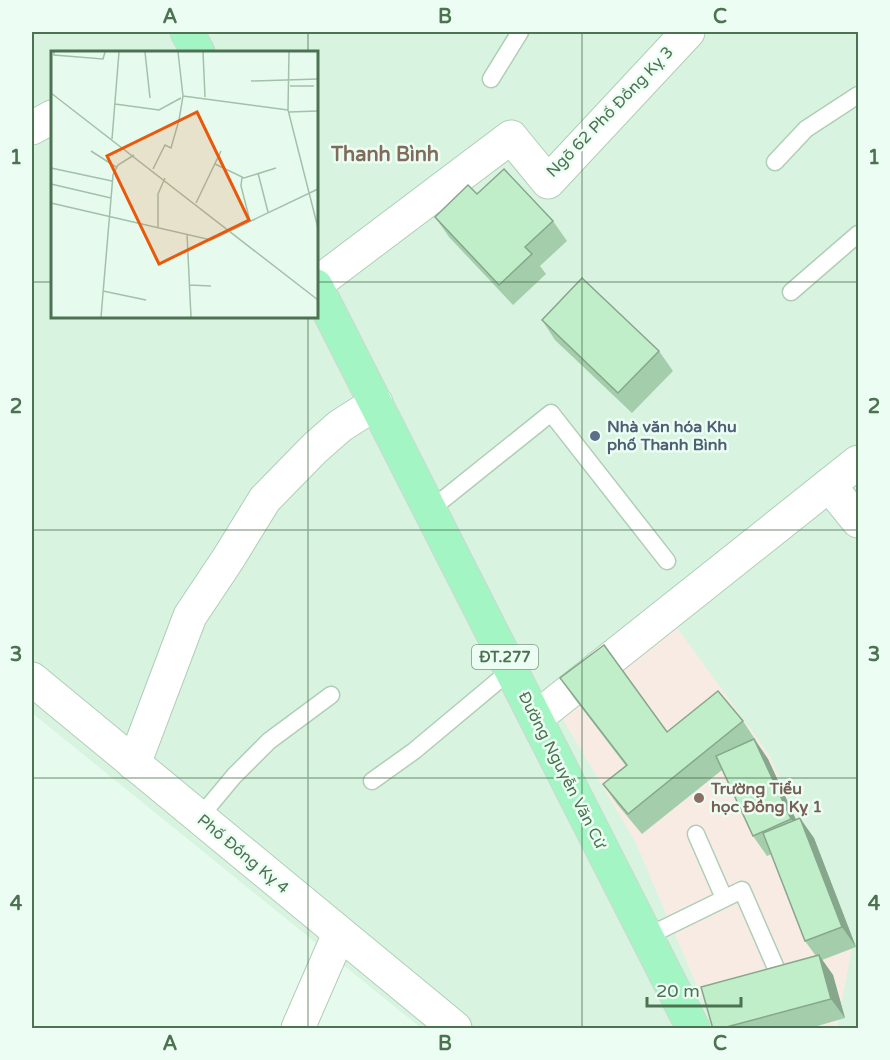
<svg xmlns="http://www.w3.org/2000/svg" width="890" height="1060" font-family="'Varela Round',sans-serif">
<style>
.residential{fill:#d8f4e1;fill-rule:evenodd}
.education{fill:#f7ebe3}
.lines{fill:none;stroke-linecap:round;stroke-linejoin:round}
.service-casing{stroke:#b0ceb6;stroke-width:19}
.minor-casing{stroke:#b0ceb6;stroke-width:35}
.tertiary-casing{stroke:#b0ceb6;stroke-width:35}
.primary-casing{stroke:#cdd8cf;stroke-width:35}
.service{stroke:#fff;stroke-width:16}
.minor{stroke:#fff;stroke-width:33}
.tertiary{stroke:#fff;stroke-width:33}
.primary{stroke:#a3f5c4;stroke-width:33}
.wall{fill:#a4cdac}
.shaded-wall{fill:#86a78c}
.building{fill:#bfeec8;stroke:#86a78c;stroke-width:1.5}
.grid{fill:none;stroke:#4c7252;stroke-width:1.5;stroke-opacity:0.55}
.service-dot{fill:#5c6f8a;stroke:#ecfef3;stroke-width:2}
.education-dot{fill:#8d6e63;stroke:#ecfef3;stroke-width:2}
.labels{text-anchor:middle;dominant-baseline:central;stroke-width:5;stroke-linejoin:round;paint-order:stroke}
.shield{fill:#ecfef3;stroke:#7c9c82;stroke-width:1.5}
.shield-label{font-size:15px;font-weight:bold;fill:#4c7252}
.street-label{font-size:16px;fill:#4c7252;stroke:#ecfef3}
.service-label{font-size:16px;font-weight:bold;fill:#4e5e75;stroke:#ecfef3;text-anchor:start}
.education-label{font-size:16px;font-weight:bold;fill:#785e54;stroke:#ecfef3;text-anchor:start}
.quarter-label{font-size:20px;font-weight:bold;fill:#816c5b;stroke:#ecfef3}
.inset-road{fill:none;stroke:#a3c0ab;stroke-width:1.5}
.view{fill:#e8590c;fill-opacity:0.15;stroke:#e8590c;stroke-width:3}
.inset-edge{fill:none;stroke:#4c7252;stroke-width:3}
.neatline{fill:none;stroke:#4c7252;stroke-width:2}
.grid-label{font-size:20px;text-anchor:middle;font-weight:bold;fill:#4c7252}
</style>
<rect width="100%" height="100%" fill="#e6fbee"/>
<path class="residential" d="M 32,32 L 858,32 L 858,1028 L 421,1028 L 32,713 ZM 52,52 L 316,52 L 316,316 L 52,316 Z"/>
<path class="education" d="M 673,622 L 770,756 L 852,947 L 837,1028 L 715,1028 L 635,841 L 556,708 Z"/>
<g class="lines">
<defs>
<g id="service">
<path d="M 491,79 L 520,32"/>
<path d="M 775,162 L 806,129 L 858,95"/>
<path d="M 791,292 L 858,234"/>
<path d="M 430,510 L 551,413 L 667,561"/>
<path d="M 372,781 L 414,751 L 511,670"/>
<path d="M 199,818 L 234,776 L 269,741 L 331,695"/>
<path d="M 696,834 L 724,898"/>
<path d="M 646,937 L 742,890 L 779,975"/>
</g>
<g id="minor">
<path d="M 32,128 L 52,117"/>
<path d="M 316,284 L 511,137 L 548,182 L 688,32"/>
<path d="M 829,485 L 858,521"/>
<path d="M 536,718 L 858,462"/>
<path d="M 134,764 L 190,616 L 228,559 L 265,499 L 315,448 L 340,426 L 376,403"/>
<path d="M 298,1028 L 339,934"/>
</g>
<path id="tertiary" d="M 32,679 L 455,1028"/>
<g id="primary">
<path d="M 187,32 L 198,52"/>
<path d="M 316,286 L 693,1028"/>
</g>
</defs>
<use href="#service" class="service-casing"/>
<use href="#minor" class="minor-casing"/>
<use href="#tertiary" class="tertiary-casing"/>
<use href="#primary" class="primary-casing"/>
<use href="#service" class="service"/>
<use href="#minor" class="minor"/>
<use href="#tertiary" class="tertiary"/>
<use href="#primary" class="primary"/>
</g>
<g class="wall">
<path d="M 477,194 L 553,221 L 567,241 L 540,266 L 546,274 L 513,305 L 449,237 L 435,217 Z"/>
<path d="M 542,320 L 659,351 L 673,371 L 632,413 L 555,340 Z"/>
<path d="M 560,678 L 667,732 L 743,721 L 768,759 L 796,820 L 814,838 L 856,947 L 822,960 L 833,975 L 845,1018 L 807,1029 L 713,1029 L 816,956 L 805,941 L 772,854 L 767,856 L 753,836 L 722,770 L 642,834 L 617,804 L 603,784 L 626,766 L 574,698 Z"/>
</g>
<g class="shaded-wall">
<path d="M 754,739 L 768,759 L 805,839 L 791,819 Z"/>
<path d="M 800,818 L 814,838 L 856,947 L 842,927 Z"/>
<path d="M 819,955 L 833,975 L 845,1018 L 831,999 Z"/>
</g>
<g class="building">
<path d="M 504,169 L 553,221 L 525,247 L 532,254 L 499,285 L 435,217 L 468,185 L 477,194 Z"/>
<path d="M 582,278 L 659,351 L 618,393 L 542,320 Z"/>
<path d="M 604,645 L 667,732 L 718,691 L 743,721 L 628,814 L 603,784 L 627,765 L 560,678 Z"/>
<path d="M 754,739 L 791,819 L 753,836 L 716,756 Z"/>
<path d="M 800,818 L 842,927 L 805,941 L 763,833 Z"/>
<path d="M 819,955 L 831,999 L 719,1029 L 713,1029 L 701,987 Z"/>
</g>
<path class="grid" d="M 308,32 L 308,52M 582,32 L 582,1028M 32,282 L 52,282M 316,282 L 858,282M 308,316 L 308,1028M 32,530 L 858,530M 32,778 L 858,778"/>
<circle class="service-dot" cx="595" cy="436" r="6"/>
<circle class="education-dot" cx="699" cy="798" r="6"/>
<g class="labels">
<rect class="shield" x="472" y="645" width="66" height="24" rx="4.5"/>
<g class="shield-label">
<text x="505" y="657">ĐT.277</text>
</g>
<g class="street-label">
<text transform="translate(610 112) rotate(-46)">Ngõ 62 Phố Đồng Kỵ 3</text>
<text transform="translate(562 770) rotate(63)">Đường Nguyễn Văn Cừ</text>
<text transform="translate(243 854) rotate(40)">Phố Đồng Kỵ 4</text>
</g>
<g class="service-label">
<text x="607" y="427">Nhà văn hóa Khu<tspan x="607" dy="18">phố Thanh Bình</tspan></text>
</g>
<g class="education-label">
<text x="711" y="789">Trường Tiểu<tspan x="711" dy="18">học Đồng Kỵ 1</tspan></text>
</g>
<g class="quarter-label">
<text x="385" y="155">Thanh Bình</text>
</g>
</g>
<g transform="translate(51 51)">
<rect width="267" height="267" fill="#e6fbee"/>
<path class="inset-road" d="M 3,1 L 3,4 L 52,8 L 54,1M 94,1 L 99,47M 152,1 L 154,46M 238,1 L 237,59 L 267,177M 200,30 L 267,28M 239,35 L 263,35M 0,42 L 267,249M 132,45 L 237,59M 64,53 L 108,59 L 130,47M 238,61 L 267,60M 61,88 L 68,1M 40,100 L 65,116M 164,113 L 193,127 L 225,117M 0,117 L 61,130M 102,118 L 114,94 L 120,97 L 128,69 L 132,45 L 127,1M 207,122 L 217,161M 191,126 L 190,135 L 199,170M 0,133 L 60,147M 0,152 L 160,189 L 267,138M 145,152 L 170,100M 107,176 L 107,143 L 114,127M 136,183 L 140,266M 139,234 L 160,235M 52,240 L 95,249M 50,266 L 62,124 L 67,114 L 83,104"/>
<path class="view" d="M 146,61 L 198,169 L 108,213 L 56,105 Z"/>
<rect width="267" height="267" class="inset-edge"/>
</g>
<rect width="890" height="1060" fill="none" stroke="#ecfef3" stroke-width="66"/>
<path d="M647 997v9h94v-9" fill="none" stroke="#4c7252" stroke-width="3"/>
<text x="656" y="997" font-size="18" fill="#4c7252" stroke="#ecfef3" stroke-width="4.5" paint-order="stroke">20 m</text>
<rect x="33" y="33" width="824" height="994" class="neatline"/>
<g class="grid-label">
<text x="170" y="23">A</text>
<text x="445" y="23">B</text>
<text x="720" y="23">C</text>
<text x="16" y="164">1</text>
<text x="874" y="164">1</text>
<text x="16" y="413">2</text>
<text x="874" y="413">2</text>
<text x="16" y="661">3</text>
<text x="874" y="661">3</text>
<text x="16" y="910">4</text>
<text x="874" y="910">4</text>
<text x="170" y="1050">A</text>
<text x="445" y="1050">B</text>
<text x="720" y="1050">C</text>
</g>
</svg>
